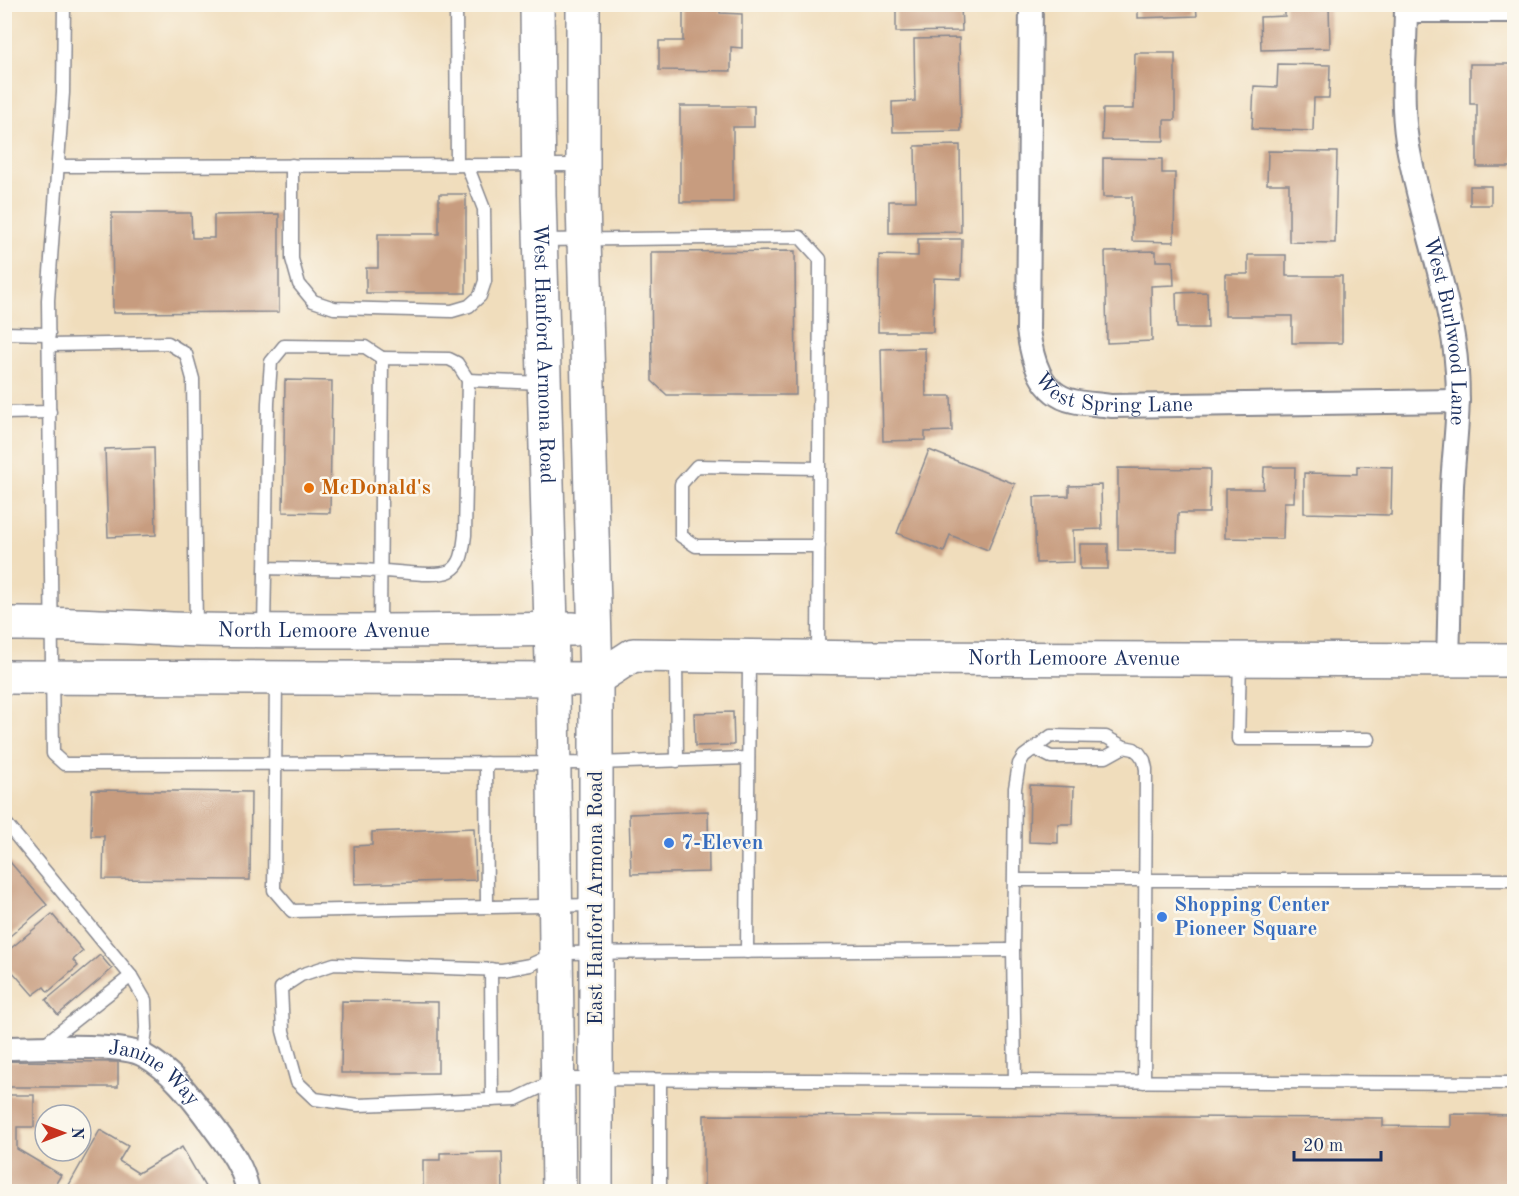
<svg xmlns="http://www.w3.org/2000/svg" width="1519" height="1196" font-family="'Old Standard TT',serif">
<style>
.building{fill:#c79c7f}
.lines{fill:none;stroke-linecap:round;stroke-linejoin:round}
.lane-casing{stroke:#86868d;stroke-width:15}
.street-casing{stroke:#86868d;stroke-width:26}
.secondary-casing{stroke:#86868d;stroke-width:36}
.lane{stroke:#fff;stroke-width:12}
.street{stroke:#fff;stroke-width:22}
.secondary{stroke:#fff;stroke-width:33}
.food-dot{fill:#e8710a;stroke:#fbf7ec;stroke-width:2}
.shop-dot{fill:#3f7fe0;stroke:#fbf7ec;stroke-width:2}
.labels{text-anchor:middle;dominant-baseline:central;stroke-width:5;stroke-linejoin:round;paint-order:stroke}
.street-label{font-size:21px;fill:#1b2f5e;stroke:#fbf7ec}
.food-label{font-size:21px;font-weight:bold;fill:#c56008;stroke:#fbf7ec;text-anchor:start}
.shop-label{font-size:21px;font-weight:bold;fill:#366cbe;stroke:#fbf7ec;text-anchor:start}
</style>
<rect width="100%" height="100%" fill="#fbf7ec"/>
<filter id="ink" filterUnits="userSpaceOnUse"><feTurbulence type="fractalNoise" baseFrequency=".0167" numOctaves="2"/><feDisplacementMap in="SourceGraphic" scale="12" xChannelSelector="R" yChannelSelector="G"/><feConvolveMatrix kernelMatrix="1 2 1 2 8 2 1 2 1" color-interpolation-filters="sRGB"/></filter>
<filter id="wash" filterUnits="userSpaceOnUse"><feTurbulence type="fractalNoise" baseFrequency=".008" numOctaves="4" result="noise"/><feDisplacementMap in="SourceGraphic" scale="24" xChannelSelector="R" yChannelSelector="G"/><feGaussianBlur stdDeviation="1.35" result="paint"/><feColorMatrix in="noise" values="0 0 0 0 0 0 0 0 0 0 0 0 0 0 0 0 0 1.4 0 .05"/><feComposite in="paint" operator="in"/></filter>
<g filter="url(#wash)">
<rect width="100%" height="100%" fill="#f0ddbc"/>
<g id="blocks">
<g class="building">
<rect x="4" y="4" width="4" height="104"/>
<path d="M 683,4 L 720,4 L 720,13 L 742,14 L 742,48 L 731,47 L 731,71 L 659,70 L 659,41 L 683,41 Z"/>
<path d="M 896,4 L 961,4 L 962,31 L 896,32 Z"/>
<path d="M 1138,4 L 1196,4 L 1197,16 L 1138,18 Z"/>
<path d="M 1285,4 L 1329,4 L 1330,48 L 1261,50 L 1260,17 L 1285,16 Z"/>
<path d="M 959,38 L 961,131 L 893,132 L 892,102 L 915,101 L 914,39 Z"/>
<path d="M 1135,53 L 1175,53 L 1175,120 L 1164,120 L 1164,141 L 1102,140 L 1103,109 L 1134,109 Z"/>
<path d="M 1278,64 L 1330,65 L 1329,98 L 1314,98 L 1313,131 L 1252,129 L 1254,86 L 1277,87 Z"/>
<path d="M 1470,64 L 1514,64 L 1514,167 L 1477,167 L 1477,104 L 1470,104 Z"/>
<path d="M 680,106 L 754,106 L 754,127 L 733,127 L 733,202 L 680,202 Z"/>
<path d="M 960,145 L 961,232 L 889,233 L 889,201 L 916,201 L 915,146 Z"/>
<path d="M 1268,151 L 1337,152 L 1335,243 L 1289,242 L 1289,184 L 1267,184 Z"/>
<path d="M 1103,158 L 1162,159 L 1162,173 L 1175,173 L 1174,242 L 1132,241 L 1132,197 L 1103,197 Z"/>
<rect x="1470" y="186" width="21" height="19"/>
<path d="M 439,194 L 466,194 L 466,293 L 366,293 L 366,268 L 378,268 L 378,234 L 439,234 Z"/>
<path d="M 112,213 L 191,213 L 192,238 L 214,238 L 214,215 L 279,214 L 279,312 L 113,313 Z"/>
<path d="M 918,239 L 962,239 L 961,279 L 934,278 L 933,332 L 878,332 L 879,255 L 918,256 Z"/>
<path d="M 795,251 L 796,395 L 667,395 L 652,381 L 651,252 Z"/>
<path d="M 1156,251 L 1156,261 L 1173,261 L 1174,285 L 1151,286 L 1152,341 L 1107,343 L 1105,252 Z"/>
<path d="M 1248,255 L 1286,255 L 1286,276 L 1342,276 L 1342,343 L 1292,343 L 1292,316 L 1225,316 L 1225,274 L 1248,274 Z"/>
<path d="M 1207,292 L 1208,328 L 1177,328 L 1176,293 Z"/>
<path d="M 925,348 L 926,396 L 951,396 L 952,431 L 925,432 L 925,440 L 883,441 L 881,349 Z"/>
<path d="M 285,380 L 332,381 L 330,513 L 283,512 Z"/>
<path d="M 154,447 L 156,535 L 108,537 L 105,449 Z"/>
<path d="M 929,450 L 1015,484 L 988,550 L 950,535 L 944,552 L 897,533 Z"/>
<path d="M 1357,466 L 1392,467 L 1391,515 L 1304,513 L 1304,473 L 1357,474 Z"/>
<path d="M 1264,467 L 1295,467 L 1294,502 L 1284,502 L 1283,539 L 1225,538 L 1225,489 L 1263,489 Z"/>
<path d="M 1118,468 L 1210,469 L 1209,513 L 1178,513 L 1177,551 L 1118,550 Z"/>
<path d="M 1101,485 L 1102,529 L 1073,530 L 1074,562 L 1036,563 L 1034,497 L 1069,496 L 1069,486 Z"/>
<rect x="1080" y="544" width="28" height="25"/>
<path d="M 733,712 L 734,745 L 695,746 L 694,713 Z"/>
<path d="M 1030,785 L 1074,787 L 1073,824 L 1058,824 L 1058,843 L 1029,842 Z"/>
<path d="M 92,790 L 251,792 L 250,880 L 103,879 L 104,836 L 91,836 Z"/>
<path d="M 708,811 L 709,872 L 631,874 L 629,814 Z"/>
<path d="M 474,828 L 476,880 L 355,884 L 354,846 L 372,845 L 372,832 Z"/>
<path d="M 4,855 L 47,905 L 4,941 Z"/>
<path d="M 52,914 L 83,951 L 73,960 L 78,966 L 48,992 L 44,987 L 33,995 L 4,962 L 4,954 Z"/>
<path d="M 100,955 L 112,969 L 58,1015 L 46,1000 Z"/>
<path d="M 342,1001 L 438,1002 L 438,1073 L 341,1073 Z"/>
<path d="M 4,1061 L 118,1062 L 118,1087 L 4,1087 Z"/>
<path d="M 4,1095 L 34,1095 L 34,1127 L 17,1127 L 17,1149 L 61,1175 L 51,1192 L 4,1192 Z"/>
<path d="M 1451,1114 L 1514,1115 L 1514,1192 L 704,1192 L 704,1115 L 1383,1118 L 1383,1126 L 1451,1127 Z"/>
<path d="M 100,1130 L 128,1146 L 119,1161 L 138,1173 L 182,1147 L 208,1192 L 65,1192 Z"/>
<path d="M 502,1152 L 503,1192 L 423,1192 L 423,1160 L 440,1160 L 440,1153 Z"/>
</g>
</g>
</g>
<g filter="url(#ink)">
<use href="#blocks" fill-opacity="0" stroke="#86868d" stroke-width="1.5"/>
<g class="lines">
<defs>
<g id="lane">
<path d="M 64,4 L 63,93 L 48,300 L 53,754 L 64,764 L 596,763 L 748,758"/>
<path d="M 456,4 L 457,165"/>
<path d="M 292,165 L 292,259 L 299,284 L 313,301 L 334,308 L 452,311 L 469,306 L 480,296 L 485,281 L 484,209 L 467,165"/>
<path d="M 58,166 L 582,165"/>
<path d="M 541,240 L 800,237 L 820,259 L 818,655"/>
<path d="M 4,333 L 49,334"/>
<path d="M 49,345 L 168,343 L 186,354 L 193,379 L 196,629"/>
<path d="M 468,380 L 542,383"/>
<path d="M 4,413 L 50,412"/>
<path d="M 819,546 L 696,546 L 681,536 L 681,484 L 697,466 L 819,468"/>
<path d="M 266,568 C 304,569 343,569 381,571 C 398,571 435,578 450,571 C 463,564 463,548 465,535 L 468,380 L 457,363 L 449,359 L 382,358 L 380,629"/>
<path d="M 264,629 L 268,403 L 271,362 L 284,346 L 365,347 L 382,358"/>
<path d="M 676,657 L 677,761"/>
<path d="M 1240,660 L 1238,739 L 1369,739"/>
<path d="M 276,679 L 274,890 L 292,911 L 595,905"/>
<path d="M 1035,749 L 1051,757 L 1106,757 L 1124,747"/>
<path d="M 486,763 L 487,907"/>
<path d="M 4,821 L 131,976 L 145,1000 L 146,1028 L 143,1054"/>
<path d="M 1015,880 L 1514,880"/>
<path d="M 1013,950 L 556,953 L 530,965 L 502,970 L 334,964 L 301,975 L 281,988 L 283,1031 L 297,1082 L 315,1099 L 358,1105 L 516,1099 L 558,1079 L 1514,1083"/>
<path d="M 747,952 L 749,659"/>
<path d="M 491,969 L 492,1100"/>
<path d="M 42,1046 L 131,976"/>
<path d="M 1015,1081 L 1013,950 L 1015,788 L 1019,764 L 1024,756 L 1051,736 L 1106,737 L 1124,747 L 1134,749 L 1139,753 L 1144,760 L 1146,769 L 1144,1082"/>
<path d="M 660,1192 L 660,1080"/>
</g>
<g id="street">
<path id="s1" d="M 1031,4 L 1028,330 C 1032,359 1040,394 1073,401 C 1085,404 1098,404 1111,406 L 1458,401"/>
<path id="s2" d="M 1406,4 C 1406,50 1400,95 1407,141 C 1420,219 1452,294 1457,372 C 1460,411 1454,448 1452,486 C 1450,544 1450,602 1448,659"/>
<path d="M 1406,11 L 1514,11"/>
<path id="s3" d="M 4,1048 C 35,1048 122,1042 145,1056 C 172,1071 191,1097 209,1121 C 225,1143 243,1163 248,1192"/>
</g>
<g id="secondary">
<path id="s4" d="M 537,4 L 539,195 L 553,698 L 559,1192"/>
<path d="M 583,4 L 583,202 L 596,679 L 596,1192"/>
<path id="s5" d="M 4,624 C 70,623 134,628 200,630 C 324,632 448,631 573,629"/>
<path id="s6" d="M 4,677 L 596,679 L 633,655 L 872,658 L 1514,660"/>
</g>
</defs>
<use href="#lane" class="lane-casing"/>
<use href="#street" class="street-casing"/>
<use href="#secondary" class="secondary-casing"/>
<use href="#lane" class="lane"/>
<use href="#street" class="street"/>
<use href="#secondary" class="secondary"/>
</g>
</g>
<circle class="food-dot" cx="309" cy="488" r="6"/>
<g class="shop-dot">
<circle cx="669" cy="843" r="6"/>
<circle cx="1162" cy="917" r="6"/>
</g>
<g class="labels">
<g class="street-label">
<text stroke="none"><textPath href="#s2" startOffset="332">West Burlwood Lane</textPath></text>
<text stroke="none"><textPath href="#s4" startOffset="350">West Hanford Armona Road</textPath></text>
<text stroke="none"><textPath href="#s1" startOffset="454">West Spring Lane</textPath></text>
<text stroke="none"><textPath href="#s5" startOffset="320">North Lemoore Avenue</textPath></text>
<text stroke="none"><textPath href="#s6" startOffset="1077">North Lemoore Avenue</textPath></text>
<text transform="translate(596 898) rotate(-90)">East Hanford Armona Road</text>
<text stroke="none"><textPath href="#s3" startOffset="158">Janine Way</textPath></text>
</g>
<g class="food-label">
<text x="321" y="488">McDonald's</text>
</g>
<g class="shop-label">
<text x="681" y="843">7-Eleven</text>
<text x="1174" y="905">Shopping Center<tspan x="1174" dy="24">Pioneer Square</tspan></text>
</g>
</g>
<rect width="1519" height="1196" fill="none" stroke="#fbf7ec" stroke-width="24"/>
<g transform="translate(63 1133) rotate(90)"><circle r="28" fill="#fbf7ec" stroke="#a1a7b3" stroke-width="1.5"/>
<path d="M0-4.5L10 22L0 15L-10 22Z" fill="#c8321e"/>
<text y="-9" font-size="16" font-weight="bold" text-anchor="middle" fill="#1b2f5e">N</text>
</g>
<path d="M1294 1151v9h87v-9" fill="none" stroke="#1b2f5e" stroke-width="3"/>
<text x="1303" y="1151" font-size="18" fill="#1b2f5e" stroke="#fbf7ec" stroke-width="4.5" paint-order="stroke">20 m</text>
</svg>
